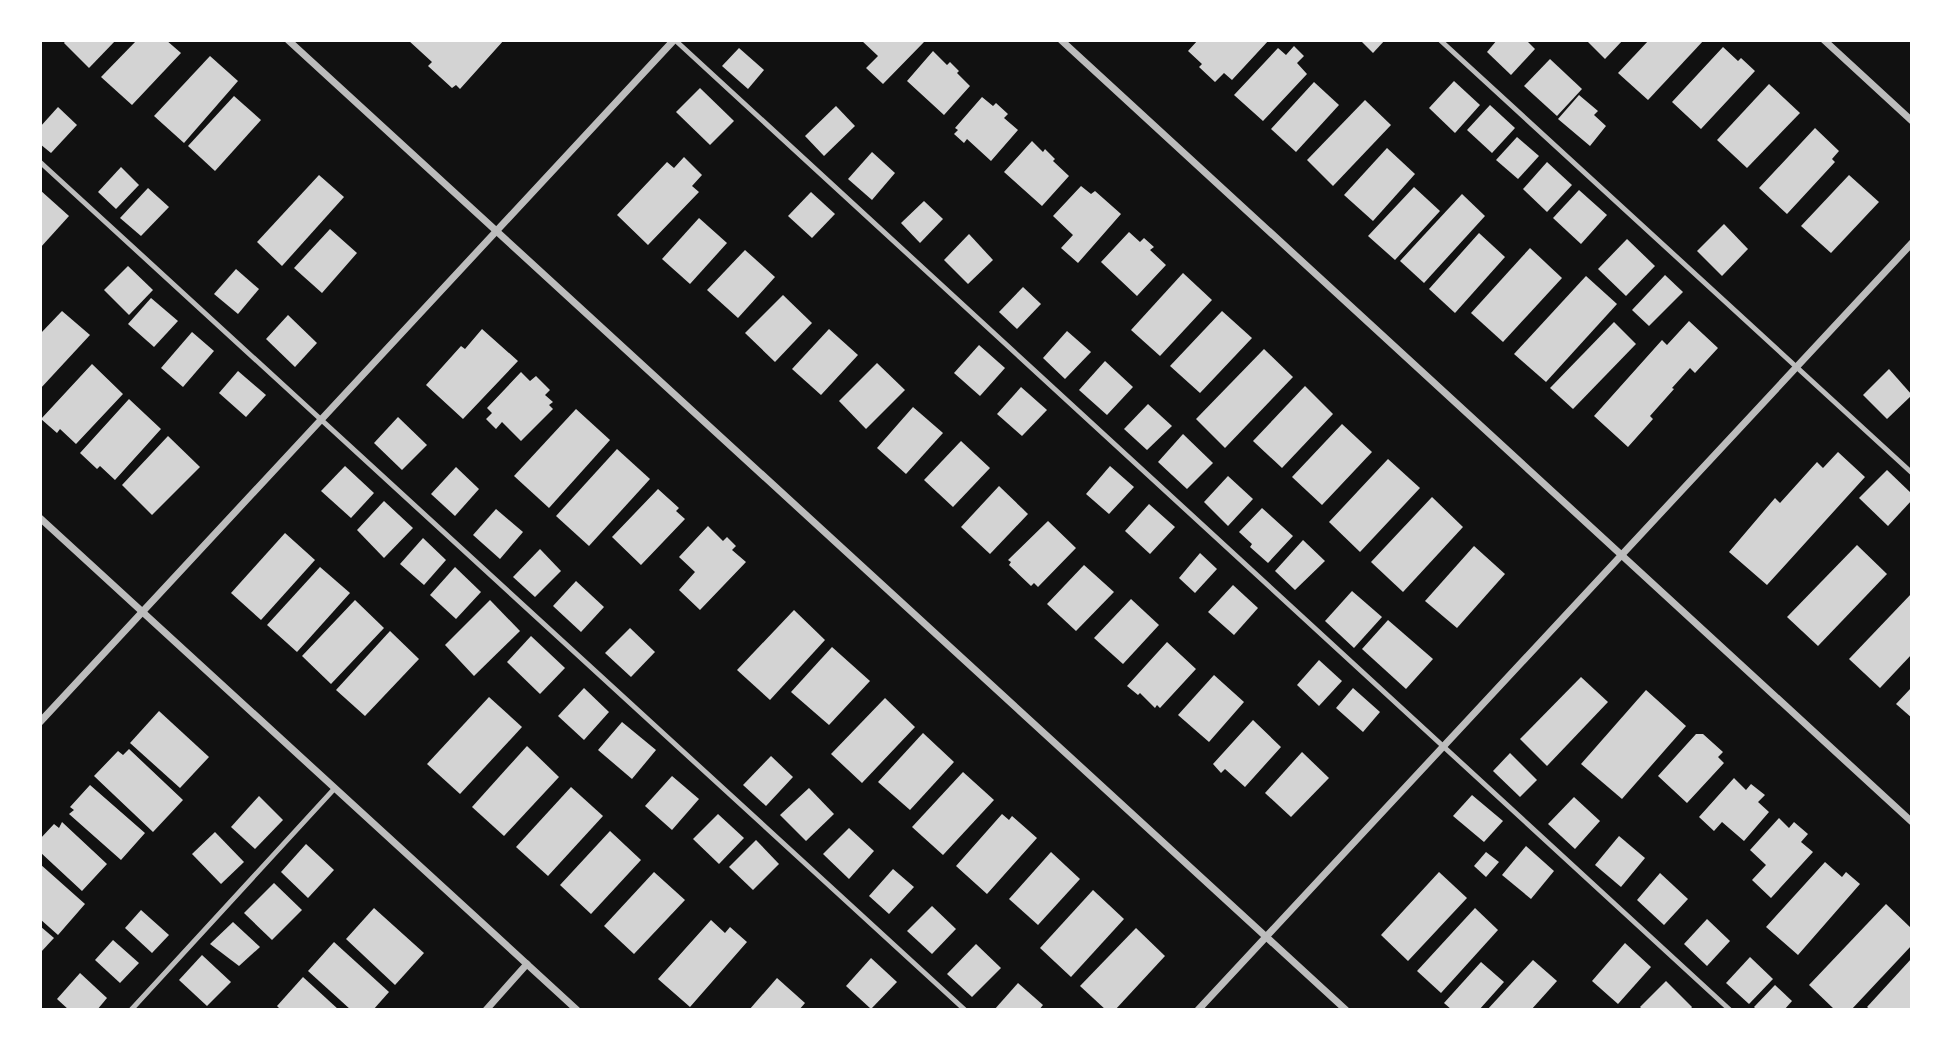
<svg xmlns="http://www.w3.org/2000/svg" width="1952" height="1050" font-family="'Fira Sans',sans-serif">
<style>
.building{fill:#d3d3d3}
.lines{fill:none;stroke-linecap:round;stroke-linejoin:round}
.service{stroke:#bcbcbc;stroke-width:5}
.minor{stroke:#bcbcbc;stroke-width:7}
</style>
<rect width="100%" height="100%" fill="#111"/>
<g class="building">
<path d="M 66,40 L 116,40 L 89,68 L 64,43 Z"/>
<path d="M 137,40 L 166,40 L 181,53 L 132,105 L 101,77 Z"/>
<path d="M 408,40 L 504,40 L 460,89 L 456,85 L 452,88 L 428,66 L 432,62 Z"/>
<path d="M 861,40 L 922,40 L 924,42 L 883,84 L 866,68 L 878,56 Z"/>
<path d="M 1198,40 L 1269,40 L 1232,80 L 1224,73 L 1215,82 L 1199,67 L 1202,64 L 1188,51 Z"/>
<path d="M 1360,40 L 1385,40 L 1373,53 Z"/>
<path d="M 1497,40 L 1526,40 L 1535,49 L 1511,75 L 1487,52 Z"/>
<path d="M 1586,40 L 1623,40 L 1605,59 Z"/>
<path d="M 1649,40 L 1704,40 L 1648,100 L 1618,73 Z"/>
<path d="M 1294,46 L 1304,56 L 1297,63 L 1307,74 L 1263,121 L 1234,95 L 1278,48 L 1286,55 Z"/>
<path d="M 1723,47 L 1738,61 L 1741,58 L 1755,71 L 1701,129 L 1672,102 Z"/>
<path d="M 739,48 L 764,70 L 748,89 L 722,66 Z"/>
<path d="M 933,51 L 947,65 L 950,62 L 959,71 L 957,73 L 970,86 L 944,115 L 907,81 Z"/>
<path d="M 210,56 L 238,81 L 184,143 L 154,116 Z"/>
<path d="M 1550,59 L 1582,89 L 1557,116 L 1524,86 Z"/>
<path d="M 1454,81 L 1480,105 L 1455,133 L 1429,108 Z"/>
<path d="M 1314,82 L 1339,105 L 1296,152 L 1271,129 Z"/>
<path d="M 1769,84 L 1800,113 L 1747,168 L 1717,140 Z"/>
<path d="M 700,88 L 734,121 L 710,145 L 676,112 Z"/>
<path d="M 1579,95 L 1598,111 L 1594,115 L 1606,126 L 1590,146 L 1558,119 Z"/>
<path d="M 234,96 L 261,120 L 215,171 L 188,146 Z"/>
<path d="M 982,97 L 993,106 L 996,103 L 1008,114 L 1004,118 L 1018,130 L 991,161 L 967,139 L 964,143 L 954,134 L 958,130 L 955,128 Z"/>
<path d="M 1365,100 L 1391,125 L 1333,186 L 1307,160 Z"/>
<path d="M 1490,105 L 1515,128 L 1492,153 L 1467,130 Z"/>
<path d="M 836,106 L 855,126 L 824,156 L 805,136 Z"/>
<path d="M 58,107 L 77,125 L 51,153 L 40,144 L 40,127 Z"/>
<path d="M 1815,128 L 1839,151 L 1832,159 L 1835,162 L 1787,214 L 1759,188 Z"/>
<path d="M 1517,137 L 1539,156 L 1518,179 L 1496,160 Z"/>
<path d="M 1032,141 L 1043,152 L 1045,149 L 1055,159 L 1053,161 L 1069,176 L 1042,206 L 1004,172 Z"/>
<path d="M 1387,148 L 1415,174 L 1373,221 L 1344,195 Z"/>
<path d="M 872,152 L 895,173 L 872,200 L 848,179 Z"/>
<path d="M 684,157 L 702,175 L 692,186 L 699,192 L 648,245 L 617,215 L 667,162 L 674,168 Z"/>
<path d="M 1547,162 L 1572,185 L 1547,212 L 1523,189 Z"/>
<path d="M 121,167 L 139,185 L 116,209 L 98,192 Z"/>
<path d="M 319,175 L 344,197 L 282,266 L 257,242 Z"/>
<path d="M 1849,175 L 1879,202 L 1831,253 L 1801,226 Z"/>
<path d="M 1081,186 L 1091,194 L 1095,191 L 1121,214 L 1078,263 L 1061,248 L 1073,235 L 1053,216 Z"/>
<path d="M 1414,187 L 1440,211 L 1395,260 L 1368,236 Z"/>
<path d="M 148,188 L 169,207 L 141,236 L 120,218 Z"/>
<path d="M 40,190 L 69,216 L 40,248 Z"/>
<path d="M 1579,190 L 1607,215 L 1581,244 L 1553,218 Z"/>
<path d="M 811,192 L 835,214 L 812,238 L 788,216 Z"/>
<path d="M 1462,194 L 1485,216 L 1424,283 L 1400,261 Z"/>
<path d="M 924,201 L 943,219 L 920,243 L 901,223 Z"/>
<path d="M 699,218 L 727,243 L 690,284 L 662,259 Z"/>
<path d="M 1724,224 L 1748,249 L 1722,276 L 1697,251 Z"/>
<path d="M 330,229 L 357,253 L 322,293 L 294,268 Z"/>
<path d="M 1129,232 L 1140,242 L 1144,238 L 1154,247 L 1150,250 L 1166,265 L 1137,296 L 1101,262 Z"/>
<path d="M 1479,233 L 1505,257 L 1455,313 L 1429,289 Z"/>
<path d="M 969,234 L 993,260 L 968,284 L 944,260 Z"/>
<path d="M 1627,239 L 1655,266 L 1626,296 L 1598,269 Z"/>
<path d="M 1530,248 L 1562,278 L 1503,342 L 1471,313 Z"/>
<path d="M 745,250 L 775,277 L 738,318 L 707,290 Z"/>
<path d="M 128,266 L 153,290 L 129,315 L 104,290 Z"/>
<path d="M 236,269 L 259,289 L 238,314 L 214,294 Z"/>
<path d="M 1183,273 L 1212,300 L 1160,356 L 1131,330 Z"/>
<path d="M 1665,275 L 1683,292 L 1649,326 L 1632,310 Z"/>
<path d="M 1586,276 L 1617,304 L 1546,382 L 1514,354 Z"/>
<path d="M 1023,287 L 1041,304 L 1017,329 L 999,312 Z"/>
<path d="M 783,295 L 812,323 L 775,362 L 745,333 Z"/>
<path d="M 151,298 L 178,321 L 154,347 L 128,324 Z"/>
<path d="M 62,311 L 90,335 L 40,389 L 40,334 Z"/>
<path d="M 1222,311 L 1252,338 L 1200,393 L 1170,366 Z"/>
<path d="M 288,315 L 317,343 L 295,367 L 266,339 Z"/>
<path d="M 1689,321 L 1718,348 L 1695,373 L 1690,368 L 1672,388 L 1674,389 L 1650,416 L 1653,419 L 1628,447 L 1594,416 L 1662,340 L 1667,345 Z"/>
<path d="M 1614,322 L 1636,344 L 1573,409 L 1550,388 Z"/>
<path d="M 482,329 L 518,361 L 463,419 L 426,385 L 461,346 L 465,349 Z"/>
<path d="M 829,329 L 858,355 L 821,395 L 792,369 Z"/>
<path d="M 1067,331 L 1091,352 L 1065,379 L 1043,358 Z"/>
<path d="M 192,332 L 214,351 L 183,387 L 161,368 Z"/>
<path d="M 979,345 L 1005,368 L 980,396 L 954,373 Z"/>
<path d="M 1264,349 L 1293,377 L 1225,448 L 1196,419 Z"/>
<path d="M 1105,361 L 1133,387 L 1107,415 L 1079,390 Z"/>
<path d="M 877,363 L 905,390 L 866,429 L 839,401 Z"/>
<path d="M 92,364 L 123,394 L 76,444 L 60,429 L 57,433 L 41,419 Z"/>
<path d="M 1889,369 L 1912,395 L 1887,419 L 1863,395 Z"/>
<path d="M 238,371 L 266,395 L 246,417 L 219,393 Z"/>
<path d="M 521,372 L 530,381 L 536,376 L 550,390 L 545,395 L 553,402 L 549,405 L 553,409 L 521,441 L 502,422 L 496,429 L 486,419 L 492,413 L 487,408 Z"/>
<path d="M 1305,386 L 1333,414 L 1282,468 L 1253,441 Z"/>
<path d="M 1021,387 L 1047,410 L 1022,436 L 997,414 Z"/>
<path d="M 129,399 L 161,429 L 115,480 L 100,466 L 97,469 L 80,453 Z"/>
<path d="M 1148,404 L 1172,426 L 1147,450 L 1124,429 Z"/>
<path d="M 913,407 L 943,433 L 906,474 L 877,448 Z"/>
<path d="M 576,409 L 610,440 L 549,508 L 514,476 Z"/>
<path d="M 398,417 L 427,445 L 402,470 L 374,443 Z"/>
<path d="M 1342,424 L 1372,452 L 1322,505 L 1292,477 Z"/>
<path d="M 1183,434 L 1213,463 L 1187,489 L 1158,462 Z"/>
<path d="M 168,436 L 200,467 L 152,515 L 122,485 Z"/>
<path d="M 961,441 L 990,468 L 953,507 L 924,480 Z"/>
<path d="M 617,449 L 650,479 L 589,546 L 556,516 Z"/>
<path d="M 1838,452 L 1865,477 L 1767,585 L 1729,552 L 1775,498 L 1780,503 L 1817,462 L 1823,468 Z"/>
<path d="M 1388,459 L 1420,488 L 1360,552 L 1329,522 Z"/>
<path d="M 345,466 L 374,493 L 351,518 L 321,491 Z"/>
<path d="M 1110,466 L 1134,487 L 1109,514 L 1086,494 Z"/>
<path d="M 456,467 L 479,489 L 455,516 L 431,494 Z"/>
<path d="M 1887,470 L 1912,494 L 1912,500 L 1888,526 L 1859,498 Z"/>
<path d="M 1228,476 L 1253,499 L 1228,526 L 1204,502 Z"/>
<path d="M 999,486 L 1028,514 L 990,554 L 961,527 Z"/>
<path d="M 658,489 L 679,508 L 676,511 L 685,519 L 641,565 L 612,537 Z"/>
<path d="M 1432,497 L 1463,527 L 1403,592 L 1371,562 Z"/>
<path d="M 384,501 L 413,528 L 384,558 L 357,530 Z"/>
<path d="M 1149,504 L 1175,527 L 1150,554 L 1125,531 Z"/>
<path d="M 1262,508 L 1293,536 L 1268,563 L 1250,547 L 1252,544 L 1239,532 Z"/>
<path d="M 496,509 L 523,532 L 500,559 L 473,535 Z"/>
<path d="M 1048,521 L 1076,548 L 1038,587 L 1034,583 L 1031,586 L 1009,565 L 1011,562 L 1008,560 Z"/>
<path d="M 708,526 L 723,541 L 727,537 L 736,546 L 732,550 L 746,562 L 700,610 L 679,590 L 695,572 L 679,557 Z"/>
<path d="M 285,533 L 315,560 L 261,620 L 231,593 Z"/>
<path d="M 423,538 L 446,560 L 424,585 L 400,564 Z"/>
<path d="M 1303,540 L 1325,561 L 1295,590 L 1275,571 Z"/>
<path d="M 1857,545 L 1887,574 L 1818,646 L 1787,617 Z"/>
<path d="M 1474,546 L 1505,574 L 1457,628 L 1425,601 Z"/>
<path d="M 540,549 L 561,571 L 535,597 L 513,577 Z"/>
<path d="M 1200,553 L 1217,569 L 1195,593 L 1179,578 Z"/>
<path d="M 1084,565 L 1114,592 L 1076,631 L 1047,604 Z"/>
<path d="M 320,567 L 350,593 L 297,652 L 267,625 Z"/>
<path d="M 455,567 L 481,592 L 456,619 L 430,595 Z"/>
<path d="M 576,581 L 604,607 L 581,632 L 553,606 Z"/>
<path d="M 1233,585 L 1258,608 L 1234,635 L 1208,612 Z"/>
<path d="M 1352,591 L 1382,617 L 1354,648 L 1325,621 Z"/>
<path d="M 1912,593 L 1912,654 L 1880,688 L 1849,659 Z"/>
<path d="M 1131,599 L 1159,625 L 1123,664 L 1094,638 Z"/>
<path d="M 355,600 L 384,628 L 331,684 L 302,656 Z"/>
<path d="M 490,600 L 520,631 L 474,676 L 445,645 Z"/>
<path d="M 794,610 L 825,640 L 770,700 L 737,670 Z"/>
<path d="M 1388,620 L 1433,659 L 1406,689 L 1362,649 Z"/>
<path d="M 630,628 L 655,652 L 631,677 L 605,653 Z"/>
<path d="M 390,631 L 419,659 L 365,716 L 336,690 Z"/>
<path d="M 531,636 L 565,668 L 540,694 L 507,662 Z"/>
<path d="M 1167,642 L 1196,669 L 1160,708 L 1157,705 L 1155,708 L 1140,693 L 1138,695 L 1127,686 Z"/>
<path d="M 832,647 L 870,681 L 829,725 L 791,692 Z"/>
<path d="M 1319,660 L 1342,681 L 1319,706 L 1297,685 Z"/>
<path d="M 1214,675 L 1244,702 L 1209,742 L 1178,715 Z"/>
<path d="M 1581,677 L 1608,702 L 1547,766 L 1520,739 Z"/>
<path d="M 1912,687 L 1912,718 L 1896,704 Z"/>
<path d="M 584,688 L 609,712 L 584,740 L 558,716 Z"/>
<path d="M 1353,688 L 1380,712 L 1363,732 L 1336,708 Z"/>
<path d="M 1646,690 L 1686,726 L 1622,799 L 1581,764 Z"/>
<path d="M 489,697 L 522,727 L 460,794 L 427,764 Z"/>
<path d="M 885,698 L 915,727 L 862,783 L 831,754 Z"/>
<path d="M 159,711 L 209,757 L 180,788 L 130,743 Z"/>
<path d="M 1253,720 L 1281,747 L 1245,787 L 1225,769 L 1221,773 L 1213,764 Z"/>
<path d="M 622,722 L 656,750 L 632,779 L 598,750 Z"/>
<path d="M 923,733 L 954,762 L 910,810 L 878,782 Z"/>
<path d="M 1696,734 L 1703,734 L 1723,752 L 1718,757 L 1724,763 L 1687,803 L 1658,776 Z"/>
<path d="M 527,746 L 559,777 L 504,836 L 472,807 Z"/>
<path d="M 129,749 L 183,800 L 153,832 L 94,776 L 118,751 L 123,755 Z"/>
<path d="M 1302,752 L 1329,778 L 1291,817 L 1265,793 Z"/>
<path d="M 1510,753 L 1537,780 L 1520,797 L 1493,771 Z"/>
<path d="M 771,756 L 793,777 L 766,806 L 743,785 Z"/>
<path d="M 963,772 L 994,800 L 943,855 L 912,827 Z"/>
<path d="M 672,776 L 699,799 L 672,830 L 645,806 Z"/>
<path d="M 1734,778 L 1746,790 L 1751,784 L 1765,795 L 1758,802 L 1769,812 L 1744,841 L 1722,822 L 1714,831 L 1699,817 Z"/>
<path d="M 90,785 L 145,833 L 121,860 L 69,814 L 74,810 L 70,807 Z"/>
<path d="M 571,787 L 603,816 L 548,876 L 516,847 Z"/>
<path d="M 809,788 L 834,814 L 806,841 L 780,815 Z"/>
<path d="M 1472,795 L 1503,821 L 1484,842 L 1453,816 Z"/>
<path d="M 259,796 L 283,820 L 255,849 L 231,827 Z"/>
<path d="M 1574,797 L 1600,821 L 1575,849 L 1548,824 Z"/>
<path d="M 718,814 L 744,838 L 719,864 L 693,839 Z"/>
<path d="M 1002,814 L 1009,820 L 1012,816 L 1037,838 L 987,894 L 956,866 Z"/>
<path d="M 1779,818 L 1789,828 L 1794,822 L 1808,834 L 1801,842 L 1813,852 L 1771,898 L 1752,880 L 1766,865 L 1750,850 Z"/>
<path d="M 62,822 L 107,864 L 82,891 L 40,852 L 40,839 L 54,824 L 59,828 Z"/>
<path d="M 849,828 L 874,851 L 849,879 L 823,854 Z"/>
<path d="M 610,831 L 641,860 L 591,914 L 560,885 Z"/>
<path d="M 215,832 L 244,862 L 221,884 L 192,854 Z"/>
<path d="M 1619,836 L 1645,858 L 1621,887 L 1595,865 Z"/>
<path d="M 756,840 L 779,864 L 753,890 L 729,867 Z"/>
<path d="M 306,844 L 334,870 L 308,898 L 281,872 Z"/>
<path d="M 1526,846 L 1554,871 L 1531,899 L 1502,875 Z"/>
<path d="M 1051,852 L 1080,879 L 1038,925 L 1009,899 Z"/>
<path d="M 1486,852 L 1499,862 L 1486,877 L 1474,866 Z"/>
<path d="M 1825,862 L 1842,877 L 1846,872 L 1860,884 L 1798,955 L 1766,927 Z"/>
<path d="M 40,864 L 85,904 L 58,935 L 40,919 Z"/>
<path d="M 893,869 L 914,887 L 889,914 L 869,896 Z"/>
<path d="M 654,872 L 685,900 L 634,954 L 604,926 Z"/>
<path d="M 1439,872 L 1467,898 L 1408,961 L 1381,935 Z"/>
<path d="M 1660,873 L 1688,899 L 1664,925 L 1637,900 Z"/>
<path d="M 274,883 L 302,910 L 272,940 L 244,913 Z"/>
<path d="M 1093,890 L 1124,919 L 1071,977 L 1040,948 Z"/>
<path d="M 1886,904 L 1912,929 L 1912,945 L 1851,1010 L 1835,1010 L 1809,985 Z"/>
<path d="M 932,906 L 956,929 L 932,954 L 907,931 Z"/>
<path d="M 374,908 L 424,953 L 395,985 L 346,939 Z"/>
<path d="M 1475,908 L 1498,930 L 1441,993 L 1417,971 Z"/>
<path d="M 141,910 L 169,935 L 152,953 L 125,928 Z"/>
<path d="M 1707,919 L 1730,941 L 1707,966 L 1684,944 Z"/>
<path d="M 711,920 L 725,933 L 730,927 L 747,942 L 690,1007 L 658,979 Z"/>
<path d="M 233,922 L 260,947 L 239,966 L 210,944 Z"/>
<path d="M 40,926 L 54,938 L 40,953 Z"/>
<path d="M 1136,928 L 1165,956 L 1115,1010 L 1106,1010 L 1080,986 Z"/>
<path d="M 113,940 L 139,963 L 120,983 L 95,960 Z"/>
<path d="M 334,942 L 389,992 L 373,1010 L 351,1010 L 308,971 Z"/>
<path d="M 1625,943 L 1651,967 L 1618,1004 L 1592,981 Z"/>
<path d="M 976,944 L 1001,968 L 972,997 L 947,974 Z"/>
<path d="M 202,955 L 231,982 L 207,1006 L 179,980 Z"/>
<path d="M 1750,957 L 1773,979 L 1749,1004 L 1726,983 Z"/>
<path d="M 871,958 L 897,982 L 871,1009 L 846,986 Z"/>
<path d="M 1912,958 L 1912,1008 L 1871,1010 L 1867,1007 Z"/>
<path d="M 1533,960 L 1557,981 L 1531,1010 L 1487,1010 Z"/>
<path d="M 1481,962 L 1504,982 L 1479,1010 L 1452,1010 L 1444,1003 Z"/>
<path d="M 80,973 L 107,998 L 97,1010 L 69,1010 L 57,999 Z"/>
<path d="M 303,977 L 339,1010 L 281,1010 L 277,1006 Z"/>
<path d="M 777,978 L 805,1003 L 799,1010 L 749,1010 Z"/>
<path d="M 1666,981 L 1692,1007 L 1690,1010 L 1643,1010 L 1640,1007 Z"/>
<path d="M 1018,983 L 1043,1005 L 1039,1010 L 994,1010 Z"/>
<path d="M 1775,985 L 1792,1001 L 1784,1010 L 1757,1010 L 1754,1007 Z"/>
</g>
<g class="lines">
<g class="service">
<path d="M 675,40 L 1730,1010"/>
<path d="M 1440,40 L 1912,473"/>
<path d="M 40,162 L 965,1010"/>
<path d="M 131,1010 L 335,788"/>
</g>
<g class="minor">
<path d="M 288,40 L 1346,1010"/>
<path d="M 1061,40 L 1912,822"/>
<path d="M 1824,40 L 1912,121"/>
<path d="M 40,518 L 577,1010"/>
<path d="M 40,722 L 674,40"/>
<path d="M 486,1010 L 527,964"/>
<path d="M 1198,1010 L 1912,243"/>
</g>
</g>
<rect width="1952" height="1050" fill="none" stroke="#ffffff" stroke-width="84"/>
</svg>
